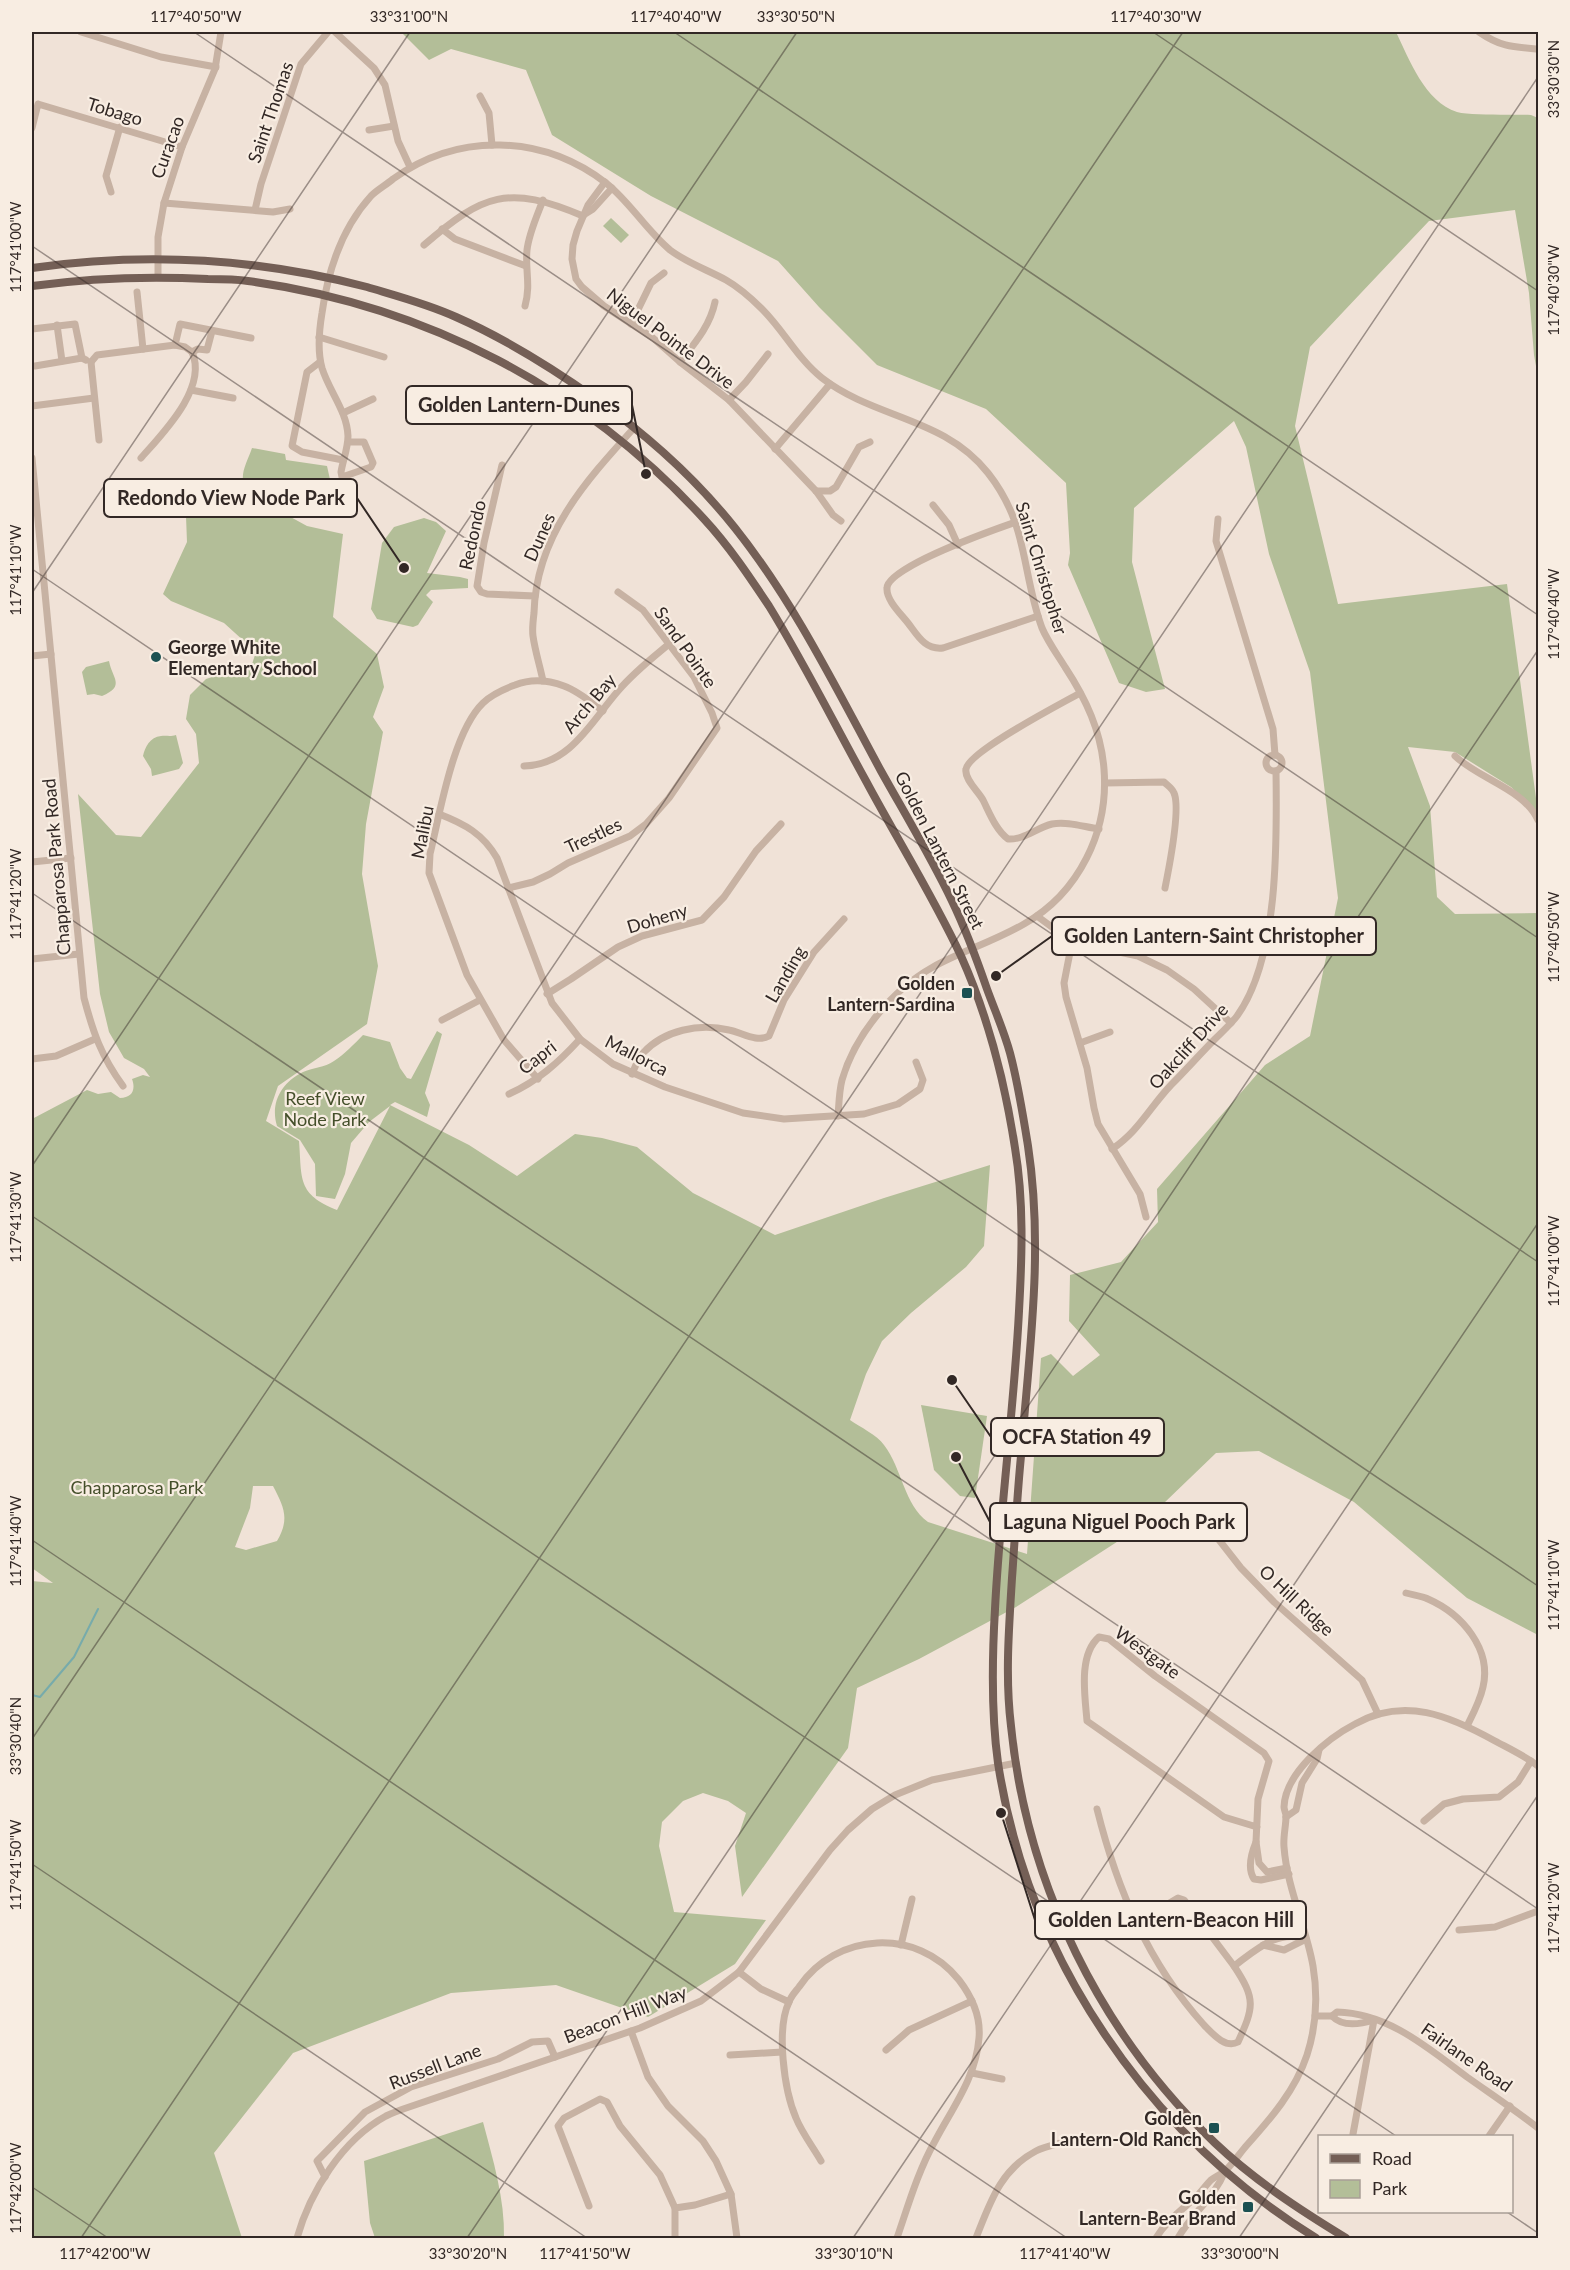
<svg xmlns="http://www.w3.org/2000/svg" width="1570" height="2270" font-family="Lato,sans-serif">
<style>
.green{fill:#b3be98;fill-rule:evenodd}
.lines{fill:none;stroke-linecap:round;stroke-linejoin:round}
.stream{stroke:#77abab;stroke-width:2}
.minor{stroke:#c7b2a3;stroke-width:7}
.major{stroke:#745f56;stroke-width:8}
.ticks{fill:none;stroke:#322825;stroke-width:1.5;stroke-opacity:0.45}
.poi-dot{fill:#1c5152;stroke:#f8ede2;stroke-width:2}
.labels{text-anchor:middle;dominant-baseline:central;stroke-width:4.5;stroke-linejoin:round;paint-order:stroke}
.street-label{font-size:18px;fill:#322825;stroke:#f8ede2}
.poi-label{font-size:18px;font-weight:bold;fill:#322825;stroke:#f8ede2;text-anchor:end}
.park-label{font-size:18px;fill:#444f2a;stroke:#f8ede2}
.leader{fill:none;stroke:#322825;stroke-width:2}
.callout-dot{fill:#322825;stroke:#f8ede2;stroke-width:2}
.callout{fill:#f8ede2;stroke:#322825;stroke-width:2}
.callout-label{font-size:20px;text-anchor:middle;font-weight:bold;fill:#322825}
.neatline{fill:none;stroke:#322825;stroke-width:2}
.ticks-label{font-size:15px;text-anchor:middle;fill:#322825}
</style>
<rect width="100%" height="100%" fill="#f0e2d7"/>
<g class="green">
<path d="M 401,32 L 1396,32 C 1409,59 1425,102 1457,112 C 1472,116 1513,114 1531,115 L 1538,118 L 1538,377 L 1534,355 L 1529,293 L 1515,210 L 1429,221 L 1310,347 L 1295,426 L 1338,604 L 1507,584 L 1538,813 L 1511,787 L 1455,752 L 1408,747 L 1430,806 L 1437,897 L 1455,914 L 1538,913 L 1538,1635 L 1467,1598 L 1354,1502 L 1259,1451 L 1216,1453 L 1137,1529 L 1016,1607 L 919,1659 L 857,1688 L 848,1748 L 742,1897 L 735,1846 L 746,1813 L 728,1801 L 703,1793 L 683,1801 L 662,1822 L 659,1846 L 674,1912 L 766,1920 L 735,1964 L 648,2017 L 556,1985 L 451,1993 L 293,2053 L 214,2153 L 242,2238 L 32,2238 L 32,1581 L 53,1583 L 32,1568 L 32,1119 L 87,1090 L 98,1094 L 111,1092 L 120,1098 C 132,1098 136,1090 132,1079 L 143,1075 L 150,1077 L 144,1069 L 124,1058 L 109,1032 L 100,994 L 78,794 L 116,835 L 141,837 L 199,763 L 196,734 L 186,719 L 190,695 L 206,679 L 252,664 L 256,652 L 224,623 L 171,601 L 163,594 L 187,542 L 185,490 L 265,503 L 307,526 L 343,534 L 333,617 L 377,654 L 384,687 L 373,717 L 383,732 L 366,824 L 362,874 L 378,966 L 367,1024 L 278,1086 L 266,1121 L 299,1141 C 302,1179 297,1194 337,1210 L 390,1106 L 369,1122 L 351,1143 L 345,1174 L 335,1199 L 316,1196 L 315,1164 L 300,1140 L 277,1126 C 270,1103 281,1083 303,1072 C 314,1067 324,1068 334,1061 C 345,1054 354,1044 363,1035 L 390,1042 L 400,1068 L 407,1078 L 411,1079 L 437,1031 L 442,1034 L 425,1093 L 430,1105 L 427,1117 L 395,1102 L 390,1105 L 469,1145 L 517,1176 L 575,1134 L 602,1138 L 637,1147 L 693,1193 L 775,1235 L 884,1198 L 990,1165 L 984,1246 L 966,1267 L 911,1313 L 882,1341 L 866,1374 L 850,1420 C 860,1427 877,1435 884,1445 C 902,1468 904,1505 928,1522 L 1027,1554 L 1041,1358 L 1051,1354 L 1073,1376 L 1100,1355 L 1069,1321 L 1070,1275 L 1121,1262 L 1158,1222 L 1157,1189 L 1265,1065 L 1310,1036 L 1338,898 L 1310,672 L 1269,554 L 1246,447 L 1234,421 L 1134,508 L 1132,562 L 1165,689 L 1146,692 L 1119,683 L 1068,565 L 1070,553 L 1066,483 L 986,409 L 877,365 L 819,307 L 778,261 L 651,196 L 552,135 L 526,70 L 451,49 L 429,60 ZM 253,1486 L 273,1486 C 284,1507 290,1519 277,1541 L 246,1550 L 235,1547 L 250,1508 Z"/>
<path d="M 611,218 L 629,235 L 621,243 L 603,226 Z"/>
<path d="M 252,448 L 285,454 L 286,460 L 327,466 L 331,484 L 338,483 L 342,497 L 340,504 C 322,514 267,497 246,491 C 238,475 247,463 252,448 Z"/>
<path d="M 424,518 L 436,522 L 446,531 L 427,573 L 460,577 L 468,579 L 468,588 L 431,590 L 426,595 L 433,602 L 418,625 L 413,627 L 377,619 L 371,609 L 382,543 L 394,527 Z"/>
<path d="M 109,661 C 112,678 126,686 102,696 L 94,694 L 87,695 L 82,672 L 86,667 Z"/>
<path d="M 176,735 L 183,763 L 179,769 L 152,776 L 151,769 L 143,756 C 145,747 150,737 161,736 C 167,735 169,737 176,735 Z"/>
<path d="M 921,1405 L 987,1416 L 975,1498 L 960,1496 L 934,1470 Z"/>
<path d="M 483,2122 C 493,2160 505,2199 504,2238 L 375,2238 L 370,2223 L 364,2161 Z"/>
</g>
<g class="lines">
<path class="stream" d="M 32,1695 L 40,1697 L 74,1657 L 98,1609"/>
<g class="minor">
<path d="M 81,32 L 161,57 L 216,67"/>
<path d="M 335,32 L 374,68 L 385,85 L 398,141 L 410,167"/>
<path d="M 1479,32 C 1501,47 1512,47 1538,49"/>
<path d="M 480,96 L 489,113 L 492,145"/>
<path d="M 32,128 L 38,104 L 182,147"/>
<path d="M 369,130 L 394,126"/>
<path d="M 605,182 L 588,205 L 577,231 L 573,245 L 572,259 L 576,279 L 582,287 L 604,306 L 653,338 L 680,362 L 729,400 L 816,491 L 833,515 L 841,521"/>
<path d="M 111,192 L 106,176 L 120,127"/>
<path d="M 164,203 L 273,212 L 290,209"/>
<path d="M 255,210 L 261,184 L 301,64 L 328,32"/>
<path d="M 585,214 L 593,209 L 612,188"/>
<path d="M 442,229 L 455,239 L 526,266"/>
<path d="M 424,245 C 483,194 508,184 583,216"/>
<path d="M 158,277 L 158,237 L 164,203 L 182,147 L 215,69 L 221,32"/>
<path d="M 137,292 L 143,349"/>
<path d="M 525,306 C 531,284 525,271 527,250 C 529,233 537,216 543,200"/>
<path d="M 631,324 L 651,283 L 664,273"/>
<path d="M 57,325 L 62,361"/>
<path d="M 32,329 L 75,324 L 82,358"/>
<path d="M 319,337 L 384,357"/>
<path d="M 175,345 L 180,324 L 251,338"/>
<path d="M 192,352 L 198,349 L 207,350 L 212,331"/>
<path d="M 91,362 L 97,355 L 175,345 L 185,347 L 192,352"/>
<path d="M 91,362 L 99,440"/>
<path d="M 320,362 L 307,372 L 292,446 L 302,452 L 343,460"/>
<path d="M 680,362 C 695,343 710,326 715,302"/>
<path d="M 35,366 L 82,358 L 86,360"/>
<path d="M 191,390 L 233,398"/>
<path d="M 729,400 L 746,382 L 768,354"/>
<path d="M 32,406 L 94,398"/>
<path d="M 343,413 L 373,399"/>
<path d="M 348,442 L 364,442 L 373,463 L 371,467 L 342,477 L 341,472 C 343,460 348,448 348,436 C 347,411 329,391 322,368 C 317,350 319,331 322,313 C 328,270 341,229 371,196 C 377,190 386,185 393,179 C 458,132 542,134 606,183 C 630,202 646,230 670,250 C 687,263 708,270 726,280 C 740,288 751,298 762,309 C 784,331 798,359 822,378 C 875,419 944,417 988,473 C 1029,525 1021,571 1042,628 C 1048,642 1057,654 1065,667 C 1086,699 1101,731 1104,769 C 1109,831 1079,893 1024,924 C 995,941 962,951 933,967 C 892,990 855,1035 842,1080 C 839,1092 839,1104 838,1116"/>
<path d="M 775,449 L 830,384"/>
<path d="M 32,458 L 84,998 C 93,1032 101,1056 123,1086"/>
<path d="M 141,458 C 163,433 208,388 192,352"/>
<path d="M 502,465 L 484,543 L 477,586 L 481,592 L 487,594 L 535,596"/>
<path d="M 816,491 L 830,491 L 836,487 L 859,447 L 870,442"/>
<path d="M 933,505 L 949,525 L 958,545"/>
<path d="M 1218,519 L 1216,541 L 1273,729 L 1275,755"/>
<path d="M 1016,522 C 996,529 887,567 887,588 C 886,600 901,614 908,623 C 918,636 925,650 943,648 L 1038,616"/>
<path d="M 32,656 L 51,654"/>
<path d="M 543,681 C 540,666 535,651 533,636 C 532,629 533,621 534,613 C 536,536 585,482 634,428"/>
<path d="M 1080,693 C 1061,704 969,751 966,769 C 964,779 978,791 983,800 C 990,814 996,830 1008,839 C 1024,840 1036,828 1052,824 C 1068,821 1084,827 1099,829"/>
<circle cx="1274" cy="763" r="8"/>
<path d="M 1455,756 C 1479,779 1524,789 1538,820"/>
<path d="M 524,766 C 570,765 591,722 618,691 C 633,673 651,659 669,644"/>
<path d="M 1105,783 L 1164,782 C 1168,786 1172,788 1174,793 C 1181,809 1169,868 1165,888"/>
<path d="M 439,814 C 465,824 483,834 497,858 L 552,1003 L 580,1039 L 613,1064 L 665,1087 L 743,1113 L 784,1119 L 864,1114 L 898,1104 L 920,1089 L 923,1080 L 916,1062"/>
<path d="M 32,862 L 71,858"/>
<path d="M 508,888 L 533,882 L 550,874 L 568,863 L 630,836 L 646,824 L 669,798 L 717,728 L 712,713 L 694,677 L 643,610 L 618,592"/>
<path d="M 1037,916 L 1072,942 L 1138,956 L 1167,970 L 1194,989 L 1231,1023"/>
<path d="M 1072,942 L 1064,983 L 1066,997 L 1087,1068 L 1094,1108 L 1098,1124 L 1140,1194 L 1146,1217"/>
<path d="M 32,959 L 79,954"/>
<path d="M 547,994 L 571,979 L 618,947 L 642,936 L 702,920 L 724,897 L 756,851 L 781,824"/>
<path d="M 442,1020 L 480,1000"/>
<path d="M 1080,1043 L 1110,1032"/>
<path d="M 32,1059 L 56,1056 L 95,1039"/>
<path d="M 632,1074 C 635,1067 638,1059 643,1053 C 664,1030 699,1023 729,1030 C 741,1032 757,1043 769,1036 L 784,1000 L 814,952 L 844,919"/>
<path d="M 538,1079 L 504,1040 L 467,975 L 429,873 L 430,854 C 440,813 453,732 483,703 C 491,695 504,689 515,685 C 530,679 548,680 564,686 C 578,691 591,702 603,711"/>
<path d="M 509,1094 C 538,1081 559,1062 580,1039"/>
<path d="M 1112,1149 C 1138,1132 1150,1107 1171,1085 C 1186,1070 1200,1054 1215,1039 C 1222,1032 1231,1024 1237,1016 C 1279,958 1277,841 1276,771"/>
<path d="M 1194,1508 L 1241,1568 L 1274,1602 L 1362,1680 L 1378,1714"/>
<path d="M 1406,1593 C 1413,1595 1422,1596 1428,1599 C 1462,1614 1492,1649 1483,1687 C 1480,1701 1473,1714 1467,1726"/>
<path d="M 1097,1809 C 1117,1889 1148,1963 1204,2025 C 1212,2033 1225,2049 1238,2042 C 1254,2007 1256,1999 1234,1966 C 1256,1950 1277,1929 1306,1939"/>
<path d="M 1286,1817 L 1296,1810 L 1302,1783 L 1317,1759 L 1319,1750"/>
<path d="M 1424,1821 L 1444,1804 L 1463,1799 L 1499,1797 L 1518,1782 L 1531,1761"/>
<path d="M 1257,1827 L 1224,1817 L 1087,1721 C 1085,1696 1078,1655 1099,1637 L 1109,1639 L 1155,1676 L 1264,1753 L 1269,1761 L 1258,1799 L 1256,1842 L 1259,1863 L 1267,1872 L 1287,1868"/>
<path d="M 1256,1842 C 1251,1854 1247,1868 1254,1879 L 1261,1880 L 1289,1874"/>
<path d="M 1136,1923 L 1178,1898 L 1184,1900 L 1188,1905 L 1234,1966"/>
<path d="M 1459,1930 L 1495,1927 L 1538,1911"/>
<path d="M 901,1945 L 912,1899"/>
<path d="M 1263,1945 L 1284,1950 L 1306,1939"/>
<path d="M 739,1972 L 761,1989 L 789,2002"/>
<path d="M 1315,2016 L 1332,2016 L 1337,2012 C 1388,2013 1428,2048 1467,2077 C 1491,2094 1515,2110 1538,2128"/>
<path d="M 1332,2016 C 1342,2027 1361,2024 1374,2020"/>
<path d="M 631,2031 L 648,2077 L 668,2106 L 703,2141 L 716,2161 L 731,2194 L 737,2238"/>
<path d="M 886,2050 L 909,2030 L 972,2001"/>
<path d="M 730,2055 L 782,2052"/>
<path d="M 972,2073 L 1002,2079"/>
<path d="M 1353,2134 L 1374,2020"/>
<path d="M 1489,2136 L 1510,2106"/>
<path d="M 821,2161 C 813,2147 802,2133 796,2118 C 784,2090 776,2029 789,2002 C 791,1996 796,1991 799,1987 C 836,1932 917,1927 959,1980 C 972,1997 981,2016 979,2038 C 976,2077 953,2107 935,2141 C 918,2171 908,2206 897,2238"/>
<path d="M 325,2177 L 317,2161 L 365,2112 L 411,2087 L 498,2059 L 532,2042 L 548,2041 L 555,2057"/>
<path d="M 589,2206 L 558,2126 L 564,2118 L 600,2099 L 607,2102 L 620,2126 L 660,2175 L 675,2208"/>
<path d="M 297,2238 C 310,2192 342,2140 386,2116 C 394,2112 403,2109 412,2106 L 640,2028 L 701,2001 L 739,1972 L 830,1850 L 848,1830 L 872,1809 L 895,1795 L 932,1780 L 1016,1763"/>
<path d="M 675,2238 L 675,2208 L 695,2205 L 731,2194"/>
<path d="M 976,2238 C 990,2203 1000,2170 1036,2151 C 1045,2146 1058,2144 1068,2141"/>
<path d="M 1156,2238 C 1166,2221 1182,2210 1196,2197 C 1202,2191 1206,2185 1211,2180 C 1216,2176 1222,2174 1226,2170 C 1234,2162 1240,2153 1247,2145 C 1271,2118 1295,2091 1307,2055 C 1316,2027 1318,1996 1313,1966 C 1306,1926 1287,1888 1284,1847 C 1283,1837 1286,1826 1286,1816 C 1286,1813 1284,1810 1284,1807 C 1285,1773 1328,1738 1355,1724 C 1404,1696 1450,1716 1495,1741 C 1510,1749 1525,1756 1538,1766"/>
<path d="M 1178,2238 C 1192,2213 1214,2199 1225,2171"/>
</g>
<g class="major">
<path d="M 32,268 C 144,252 256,258 367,287 C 397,296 428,304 456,317 C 506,339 552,368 596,399 C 647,435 696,479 735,528 C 794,602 836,688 881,771 C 905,814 931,857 952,901 C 966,930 977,960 987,989 C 995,1011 1004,1031 1010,1053 C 1018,1083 1023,1115 1028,1146 C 1044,1251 1029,1352 1021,1456 C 1017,1497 1015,1537 1012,1578 C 1009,1627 1005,1677 1011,1726 C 1027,1885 1100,2033 1215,2143 C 1254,2180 1300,2210 1346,2238"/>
<path d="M 32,286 C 90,278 149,276 208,279 C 221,279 235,279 248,281 C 425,305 584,388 704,519 C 729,546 749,576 769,606 C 804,663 834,723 866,781 C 897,839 933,896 961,956 C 988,1016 1005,1083 1015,1148 C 1024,1201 1022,1257 1019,1311 C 1014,1410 1000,1509 995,1609 C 992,1660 991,1713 998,1763 C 1028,1959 1148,2134 1316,2238"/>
</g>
</g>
<path class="ticks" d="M 194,32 L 1538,938M 674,32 L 1538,615M 1153,32 L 1538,291M 32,246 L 1538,1262M 32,569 L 1538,1586M 32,593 L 410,32M 32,893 L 1538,1909M 32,1166 L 797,32M 32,1216 L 1396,2136M 32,1540 L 1067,2238M 32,1739 L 1183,32M 32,1864 L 587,2238M 32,2187 L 108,2238M 1507,2212 L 1538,2233M 81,2238 L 1538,77M 467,2238 L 1538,650M 853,2238 L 1538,1223M 1239,2238 L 1538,1795"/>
<g class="poi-dot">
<circle cx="156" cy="657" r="6"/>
<rect x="961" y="987" width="12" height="12" rx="3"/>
<rect x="1208" y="2122" width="12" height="12" rx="3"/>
<rect x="1242" y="2201" width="12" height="12" rx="3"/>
</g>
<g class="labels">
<g class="street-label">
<text transform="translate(115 111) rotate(17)">Tobago</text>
<text transform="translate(270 112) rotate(-71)">Saint Thomas</text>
<text transform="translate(167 147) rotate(-70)">Curacao</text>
<text transform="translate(671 338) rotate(37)">Niguel Pointe Drive</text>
<text transform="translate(472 535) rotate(-78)">Redondo</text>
<text transform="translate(539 537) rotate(-66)">Dunes</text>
<text transform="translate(1042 568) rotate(73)">Saint Christopher</text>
<text transform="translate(686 647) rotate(55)">Sand Pointe</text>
<text transform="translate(589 703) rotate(-50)">Arch Bay</text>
<text transform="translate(422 832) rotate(-79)">Malibu</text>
<text transform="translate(593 835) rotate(-25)">Trestles</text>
<text transform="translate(940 850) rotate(63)">Golden Lantern Street</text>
<text transform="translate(56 867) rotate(-95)">Chapparosa Park Road</text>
<text transform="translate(657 918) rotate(-17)">Doheny</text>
<text transform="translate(785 974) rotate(-60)">Landing</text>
<text transform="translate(1188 1046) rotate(-48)">Oakcliff Drive</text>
<text transform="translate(637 1055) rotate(27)">Mallorca</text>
<text transform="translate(537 1057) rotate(-38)">Capri</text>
<text transform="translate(1297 1600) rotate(43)">O Hill Ridge</text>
<text transform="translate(1148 1652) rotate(36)">Westgate</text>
<text transform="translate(625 2014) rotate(-21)">Beacon Hill Way</text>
<text transform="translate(1467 2057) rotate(35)">Fairlane Road</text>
<text transform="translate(435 2066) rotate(-21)">Russell Lane</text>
</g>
<g class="poi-label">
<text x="168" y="647" text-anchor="start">George White<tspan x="168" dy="21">Elementary School</tspan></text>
<text x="955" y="983">Golden<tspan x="955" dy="21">Lantern-Sardina</tspan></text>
<text x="1202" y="2118">Golden<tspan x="1202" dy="21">Lantern-Old Ranch</tspan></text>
<text x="1236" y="2197">Golden<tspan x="1236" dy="21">Lantern-Bear Brand</tspan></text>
</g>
<g class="park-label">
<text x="325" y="1098">Reef View<tspan x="325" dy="21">Node Park</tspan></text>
<text x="137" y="1487">Chapparosa Park</text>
</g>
</g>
<path class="leader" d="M646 474L632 405M404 568L357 498M996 976L1052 936M952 1380L991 1437M956 1457L990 1522M1001 1813L1035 1920"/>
<g class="callout-dot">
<circle cx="646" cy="474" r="6"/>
<circle cx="404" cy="568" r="6"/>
<circle cx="996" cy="976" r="6"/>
<circle cx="952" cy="1380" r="6"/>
<circle cx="956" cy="1457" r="6"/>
<circle cx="1001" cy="1813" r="6"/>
</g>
<g class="callout">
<rect x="406" y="386" width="226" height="38" rx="6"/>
<rect x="104" y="479" width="253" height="38" rx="6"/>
<rect x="1052" y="917" width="324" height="38" rx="6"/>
<rect x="991" y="1418" width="173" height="38" rx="6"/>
<rect x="990" y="1503" width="257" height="38" rx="6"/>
<rect x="1035" y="1901" width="271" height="38" rx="6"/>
</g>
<g class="callout-label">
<text x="519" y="412">Golden Lantern-Dunes</text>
<text x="231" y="505">Redondo View Node Park</text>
<text x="1214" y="943">Golden Lantern-Saint Christopher</text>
<text x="1077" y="1444">OCFA Station 49</text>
<text x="1119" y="1529">Laguna Niguel Pooch Park</text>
<text x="1171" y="1927">Golden Lantern-Beacon Hill</text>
</g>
<rect width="1570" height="2270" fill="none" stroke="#f8ede2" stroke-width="66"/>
<rect x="1318" y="2135" width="195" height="78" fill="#f8ede2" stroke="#a99e96" stroke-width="1.5"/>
<rect x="1330" y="2154" width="30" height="9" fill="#745f56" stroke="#a99e96" stroke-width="1.5"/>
<text x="1372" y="2165" font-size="18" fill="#322825">Road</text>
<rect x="1330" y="2180" width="30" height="18" fill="#b3be98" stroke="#a99e96" stroke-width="1.5"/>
<text x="1372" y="2195" font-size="18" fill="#322825">Park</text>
<rect x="33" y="33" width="1504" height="2204" class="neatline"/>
<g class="ticks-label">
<text x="196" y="22">117°40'50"W</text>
<text x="409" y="22">33°31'00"N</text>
<text x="676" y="22">117°40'40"W</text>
<text x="796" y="22">33°30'50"N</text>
<text x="1156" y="22">117°40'30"W</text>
<text transform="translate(1554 79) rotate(-90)" y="5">33°30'30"N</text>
<text transform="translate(16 247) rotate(-90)" y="5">117°41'00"W</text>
<text transform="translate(1554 290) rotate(-90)" y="5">117°40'30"W</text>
<text transform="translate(16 570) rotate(-90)" y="5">117°41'10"W</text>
<text transform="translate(1554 614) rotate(-90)" y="5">117°40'40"W</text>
<text transform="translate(16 894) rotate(-90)" y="5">117°41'20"W</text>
<text transform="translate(1554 937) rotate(-90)" y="5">117°40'50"W</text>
<text transform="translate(16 1217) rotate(-90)" y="5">117°41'30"W</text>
<text transform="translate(1554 1261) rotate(-90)" y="5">117°41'00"W</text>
<text transform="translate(16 1541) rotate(-90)" y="5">117°41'40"W</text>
<text transform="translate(1554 1585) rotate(-90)" y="5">117°41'10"W</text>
<text transform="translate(16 1736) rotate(-90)" y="5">33°30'40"N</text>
<text transform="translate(16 1865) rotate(-90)" y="5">117°41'50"W</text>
<text transform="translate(1554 1908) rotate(-90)" y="5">117°41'20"W</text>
<text transform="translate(16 2188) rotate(-90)" y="5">117°42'00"W</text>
<text x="105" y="2259">117°42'00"W</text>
<text x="468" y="2259">33°30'20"N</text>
<text x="585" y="2259">117°41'50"W</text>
<text x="854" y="2259">33°30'10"N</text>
<text x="1065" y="2259">117°41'40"W</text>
<text x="1240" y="2259">33°30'00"N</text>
</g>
</svg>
